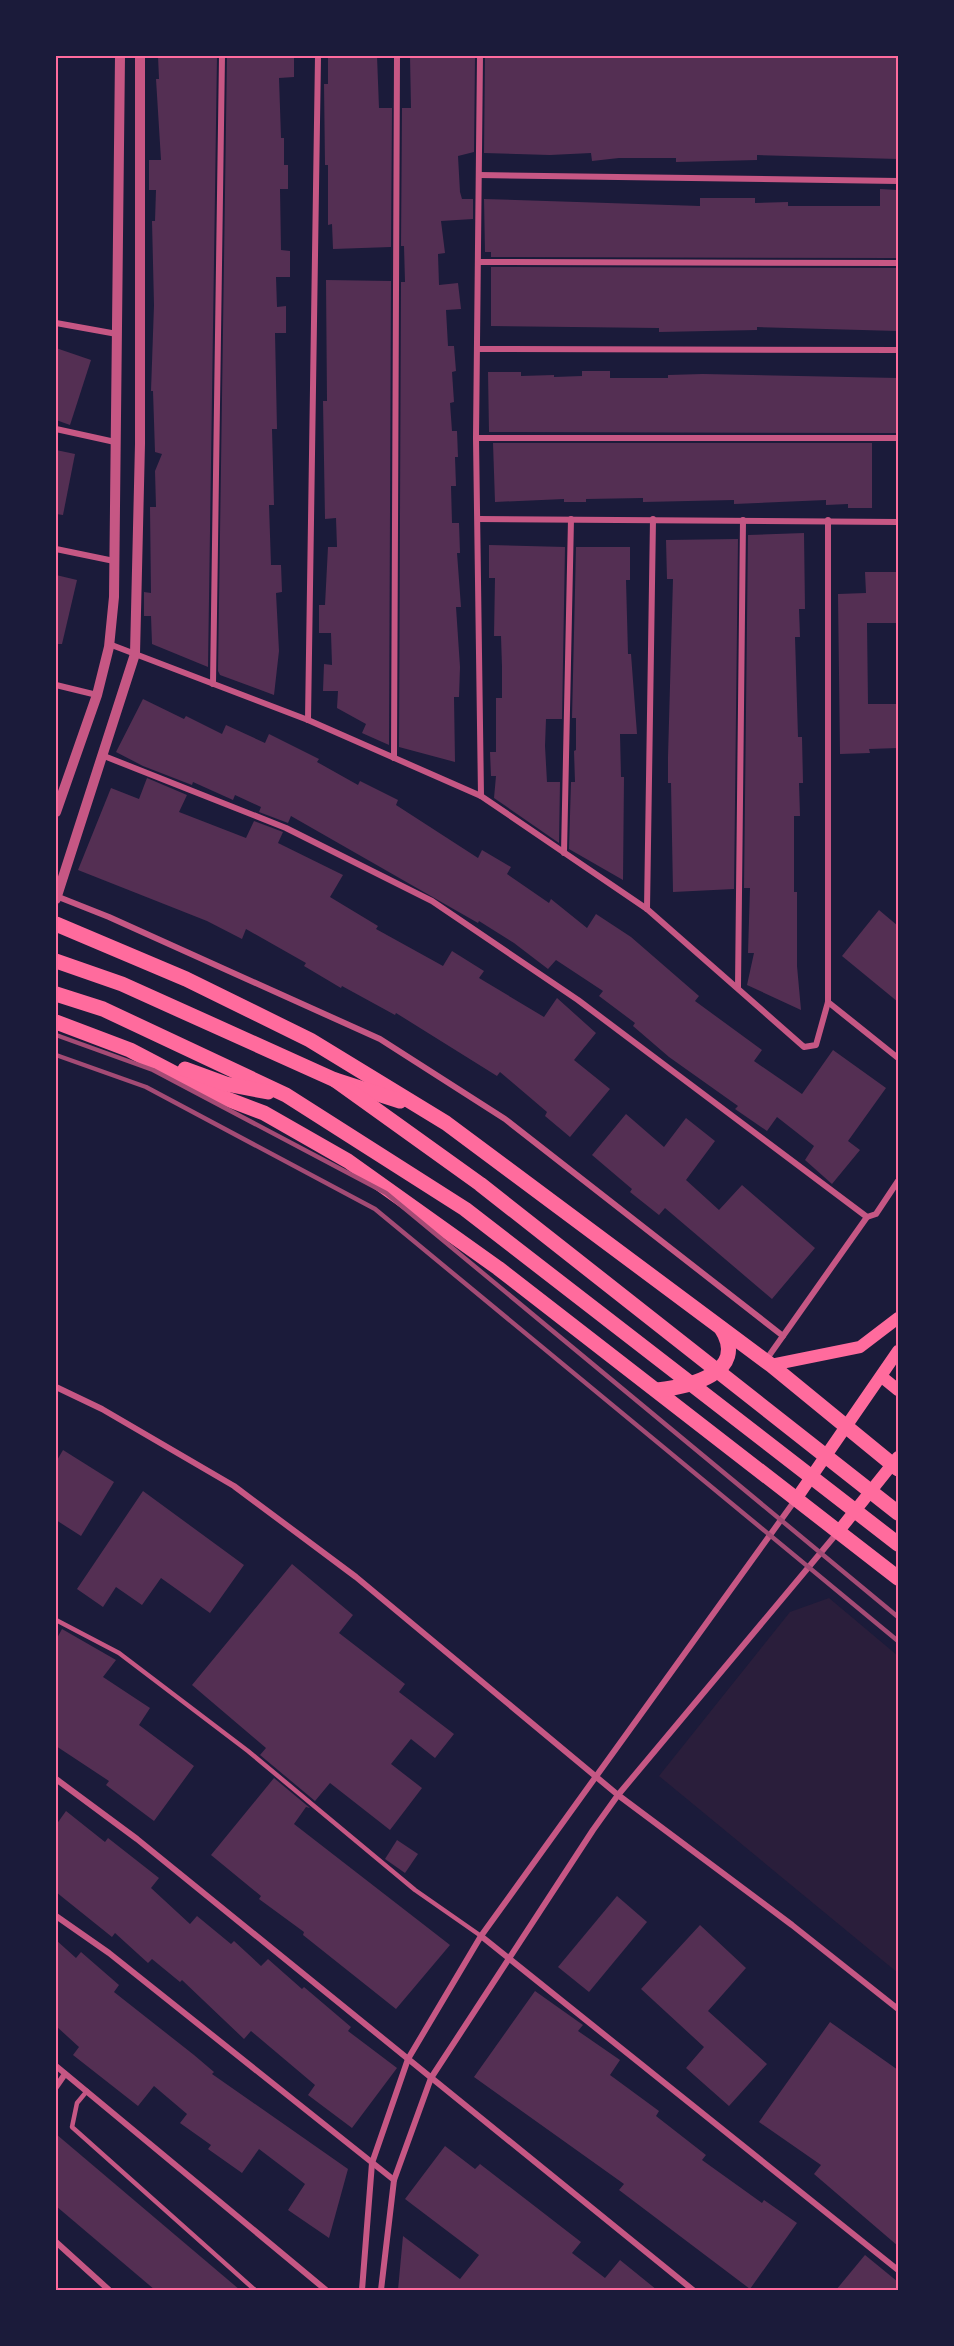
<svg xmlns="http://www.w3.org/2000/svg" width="954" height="2346" font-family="'Nunito Sans',sans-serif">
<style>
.green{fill:#2a1e3b}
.building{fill:#542f53}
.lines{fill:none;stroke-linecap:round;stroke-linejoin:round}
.service{stroke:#c65784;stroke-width:4.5}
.minor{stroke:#c65784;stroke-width:6}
.tertiary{stroke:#c65784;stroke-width:10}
.secondary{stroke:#ff6b9d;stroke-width:12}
.primary{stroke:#ff6b9d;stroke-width:15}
.rail{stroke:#a44b75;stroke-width:4.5}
.neatline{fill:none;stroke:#ff6b9d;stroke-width:2}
</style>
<rect width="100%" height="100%" fill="#1b1b3a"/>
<path class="green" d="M 829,1598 L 898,1656 L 898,1973 L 659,1776 L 790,1612 Z"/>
<g class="building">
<path d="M 158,56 L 217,56 L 208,667 L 152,644 L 151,616 L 144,616 L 144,592 L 151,593 L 150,507 L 156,507 L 155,471 L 162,454 L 155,452 L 153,391 L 151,391 L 154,305 L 152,221 L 155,221 L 156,190 L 149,190 L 149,160 L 161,160 L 156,79 L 159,79 Z"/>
<path d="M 227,56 L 294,56 L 294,77 L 279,78 L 281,138 L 284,138 L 284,165 L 288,165 L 288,189 L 280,189 L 281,250 L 290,251 L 290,277 L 276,277 L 277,307 L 286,306 L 286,333 L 275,333 L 277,429 L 272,429 L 274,505 L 269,505 L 271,565 L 281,565 L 282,592 L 276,593 L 279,651 L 274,695 L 220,675 L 218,671 Z"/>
<path d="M 328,56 L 377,56 L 379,108 L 392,108 L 391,247 L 333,249 L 332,224 L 328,225 L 328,165 L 325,165 L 324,84 L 328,84 Z"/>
<path d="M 410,56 L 475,56 L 474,152 L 458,156 L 460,192 L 462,199 L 473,199 L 473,219 L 441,221 L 445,253 L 438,254 L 439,285 L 458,283 L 461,309 L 446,310 L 448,346 L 454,346 L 456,371 L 452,372 L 454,402 L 450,403 L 452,431 L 457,431 L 458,457 L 455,457 L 456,486 L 451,486 L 452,523 L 459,523 L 460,553 L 457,553 L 461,607 L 456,607 L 460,667 L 459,697 L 454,697 L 455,762 L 399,747 L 401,282 L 405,282 L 404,246 L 401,246 L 402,108 L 411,108 Z"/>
<path d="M 485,56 L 898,56 L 898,159 L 757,155 L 757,160 L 676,162 L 676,158 L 619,158 L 592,161 L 591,153 L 550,155 L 484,153 Z"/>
<path d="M 880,189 L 897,190 L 896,258 L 491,257 L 491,252 L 485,252 L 484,199 L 700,206 L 700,198 L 755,198 L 755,203 L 788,202 L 788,206 L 880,206 Z"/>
<path d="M 491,267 L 896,268 L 896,276 L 898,276 L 898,331 L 757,327 L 757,330 L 659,332 L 659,328 L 491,326 Z"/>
<path d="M 326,280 L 391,281 L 389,745 L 362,733 L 366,724 L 337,708 L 338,691 L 323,691 L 324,664 L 332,665 L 331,633 L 319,633 L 319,605 L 325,605 L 328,547 L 337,547 L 336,518 L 325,519 L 323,401 L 327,401 Z"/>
<path d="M 56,348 L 91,360 L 70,425 L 56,420 Z"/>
<path d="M 582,371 L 610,371 L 610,378 L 668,378 L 668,375 L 703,374 L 898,378 L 898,433 L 489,432 L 488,372 L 521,372 L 521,376 L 554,375 L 554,377 L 582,376 Z"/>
<path d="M 493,443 L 872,443 L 872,508 L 848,508 L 848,504 L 826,505 L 826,500 L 734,504 L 734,500 L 643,502 L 643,498 L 586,499 L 586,502 L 564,502 L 564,499 L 495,502 Z"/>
<path d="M 56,450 L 75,454 L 63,515 L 56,514 Z"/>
<path d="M 804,533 L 805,609 L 799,609 L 800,637 L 795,637 L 798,737 L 802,737 L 803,783 L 799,783 L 800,816 L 794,816 L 794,892 L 797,892 L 797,966 L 801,1010 L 747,985 L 754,953 L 748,953 L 750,888 L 744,888 L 748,535 Z"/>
<path d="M 738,539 L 734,889 L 673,892 L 671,783 L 668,783 L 668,757 L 673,579 L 667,579 L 666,540 Z"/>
<path d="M 489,545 L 565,547 L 562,719 L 546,719 L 545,746 L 547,782 L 560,782 L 559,843 L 494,798 L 496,776 L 491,776 L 490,752 L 496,752 L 496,698 L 502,698 L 502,667 L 501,636 L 494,636 L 495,578 L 489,578 Z"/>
<path d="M 576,547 L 630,547 L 630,580 L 626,580 L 628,654 L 631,654 L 637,734 L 620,734 L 621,777 L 624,777 L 623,880 L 569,849 L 571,782 L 575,782 L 574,751 L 576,750 L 576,718 L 572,718 Z"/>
<path d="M 865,572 L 898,572 L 898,623 L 867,623 L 868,704 L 898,704 L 898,748 L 869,749 L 870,753 L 840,754 L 838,594 L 866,593 Z"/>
<path d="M 56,575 L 77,580 L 62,644 L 56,644 Z"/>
<path d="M 143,699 L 184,719 L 186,716 L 222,734 L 226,725 L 265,743 L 269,734 L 319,759 L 317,762 L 358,785 L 360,781 L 398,800 L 396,805 L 478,858 L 482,850 L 511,867 L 507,874 L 549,903 L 551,899 L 587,928 L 596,914 L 631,937 L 699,996 L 695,1001 L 762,1050 L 754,1061 L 802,1094 L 833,1050 L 886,1088 L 848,1141 L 860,1150 L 832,1184 L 805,1160 L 814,1146 L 777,1117 L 767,1131 L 735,1109 L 738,1106 L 669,1057 L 633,1026 L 635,1023 L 599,996 L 603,991 L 556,960 L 548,969 L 514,943 L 479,921 L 478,923 L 291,816 L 288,823 L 259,812 L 261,807 L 235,795 L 233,800 L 193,782 L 192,785 L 143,766 L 116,752 Z"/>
<path d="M 147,778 L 187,795 L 179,812 L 246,838 L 254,821 L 283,832 L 278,843 L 343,875 L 330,897 L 378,926 L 376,929 L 443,966 L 452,951 L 484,971 L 479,978 L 544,1017 L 557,998 L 596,1033 L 574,1060 L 610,1089 L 570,1137 L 545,1116 L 547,1112 L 500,1072 L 497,1076 L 396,1013 L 395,1015 L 342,986 L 341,988 L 304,966 L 306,963 L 246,929 L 242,939 L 207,921 L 78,870 L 111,788 L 139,799 Z"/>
<path d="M 879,910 L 898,926 L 898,1002 L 842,956 Z"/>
<path d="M 626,1114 L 664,1147 L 686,1118 L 715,1141 L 686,1180 L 719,1210 L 742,1185 L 815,1248 L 772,1299 L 665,1208 L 659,1215 L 630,1192 L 632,1189 L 592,1155 Z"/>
<path d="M 63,1450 L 114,1482 L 81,1536 L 56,1520 L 56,1462 Z"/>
<path d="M 143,1491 L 244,1565 L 210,1613 L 161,1578 L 142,1605 L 116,1587 L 103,1607 L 77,1589 Z"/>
<path d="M 292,1564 L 353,1615 L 339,1633 L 405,1684 L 399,1692 L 454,1734 L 435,1758 L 411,1739 L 391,1764 L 422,1788 L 390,1830 L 330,1783 L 315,1801 L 260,1755 L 266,1748 L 192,1685 Z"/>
<path d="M 62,1629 L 116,1660 L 103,1677 L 150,1708 L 139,1725 L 194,1766 L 154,1821 L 106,1785 L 109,1781 L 56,1746 L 56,1640 Z"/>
<path d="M 274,1778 L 310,1808 L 306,1807 L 294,1824 L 450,1945 L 396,2009 L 303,1935 L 304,1932 L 259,1899 L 261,1896 L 211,1855 Z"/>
<path d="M 66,1811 L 105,1842 L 108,1838 L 159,1878 L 151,1888 L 190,1924 L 197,1916 L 231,1944 L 234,1941 L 261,1966 L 268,1959 L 302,1989 L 304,1987 L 351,2027 L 348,2031 L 397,2068 L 352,2128 L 308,2095 L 315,2085 L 251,2031 L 244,2039 L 182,1980 L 180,1982 L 152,1959 L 148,1963 L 115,1933 L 112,1937 L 56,1892 L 56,1825 Z"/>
<path d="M 397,1840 L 418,1854 L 405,1873 L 385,1859 Z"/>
<path d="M 617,1896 L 647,1922 L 589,1992 L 558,1967 Z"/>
<path d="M 700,1925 L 746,1968 L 708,2011 L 767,2064 L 729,2106 L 686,2068 L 704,2047 L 641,1989 Z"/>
<path d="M 56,1940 L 76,1958 L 81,1952 L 119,1985 L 114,1992 L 194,2055 L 214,2072 L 212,2074 L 348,2169 L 329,2238 L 288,2210 L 305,2184 L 259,2149 L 242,2173 L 208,2149 L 211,2145 L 180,2123 L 187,2114 L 154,2086 L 138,2106 L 73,2055 L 79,2047 L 56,2026 Z"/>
<path d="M 535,1991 L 583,2025 L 578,2031 L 620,2060 L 610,2075 L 659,2111 L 656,2116 L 706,2155 L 702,2160 L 762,2203 L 764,2200 L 797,2223 L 750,2289 L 619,2190 L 624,2184 L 474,2077 Z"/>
<path d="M 830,2022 L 898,2070 L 898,2246 L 814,2174 L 821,2165 L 759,2122 Z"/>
<path d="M 56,2134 L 240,2290 L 155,2290 L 56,2206 Z"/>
<path d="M 445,2146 L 475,2169 L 480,2164 L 581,2242 L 572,2253 L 605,2278 L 620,2260 L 657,2290 L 398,2290 L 403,2236 L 460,2279 L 479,2255 L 405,2199 Z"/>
<path d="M 865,2255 L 898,2282 L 898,2290 L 836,2290 Z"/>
</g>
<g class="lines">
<g class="service">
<path d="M 56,1620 L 119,1653 L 248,1751 L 415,1890 L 481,1936"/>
<path d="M 87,2091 L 77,2103 L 72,2127 L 255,2290"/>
</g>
<g class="minor">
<path d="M 480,56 L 476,438 L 481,796"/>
<path d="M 479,175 L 898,181"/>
<path d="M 479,262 L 898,263"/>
<path d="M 56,323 L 117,334"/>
<path d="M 477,349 L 898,350"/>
<path d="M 56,429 L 115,442"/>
<path d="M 476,438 L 898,438"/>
<path d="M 478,519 L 898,522"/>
<path d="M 56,549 L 114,561"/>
<path d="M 109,644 L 308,720 L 481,796 L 647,909 L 804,1047 L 816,1045 L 828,1002 L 828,520"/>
<path d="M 213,684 L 222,56"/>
<path d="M 56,685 L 97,695"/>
<path d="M 308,720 L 318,56"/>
<path d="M 104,756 L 286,828 L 432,901 L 578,1000 L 867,1217"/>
<path d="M 394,758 L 397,56"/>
<path d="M 564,853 L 571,519"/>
<path d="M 56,896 L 109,917 L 380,1039 L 505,1119 L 783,1336"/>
<path d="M 647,909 L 653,519"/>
<path d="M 738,987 L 743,520"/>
<path d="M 828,1002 L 898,1058"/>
<path d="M 766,1360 L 867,1217 L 876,1214 L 898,1181"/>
<path d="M 56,1387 L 102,1409 L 234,1486 L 356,1577 L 618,1795 L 792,1925 L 898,2009"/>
<path d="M 56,1779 L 137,1839 L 693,2290"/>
<path d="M 56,1916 L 109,1953 L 394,2180"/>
<path d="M 481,1936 L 898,2270"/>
<path d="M 56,2066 L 326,2290"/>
<path d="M 56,2087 L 65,2074"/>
<path d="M 56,2242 L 109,2290"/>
<path d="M 362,2290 L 372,2163 L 408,2059 L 481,1936 L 796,1499"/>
<path d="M 381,2290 L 394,2180 L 431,2078 L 593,1830 L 618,1795 L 838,1532"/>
</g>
<g class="tertiary">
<path d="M 56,812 L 97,695 L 109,647 L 114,597 L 120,56"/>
<path d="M 56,899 L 135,654 L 140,444 L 140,56"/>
</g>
<g class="secondary">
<path d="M 771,1365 L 860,1347 L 898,1318"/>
<path d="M 882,1377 L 898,1390"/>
<path d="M 796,1499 L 898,1351"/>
<path d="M 838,1532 L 898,1457"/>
</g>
<g class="primary">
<path d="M 56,924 L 186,979 L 310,1040 L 446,1123 L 771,1365 L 898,1469"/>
<path d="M 56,961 L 122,984 L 335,1080 L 400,1101"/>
<path d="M 56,994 L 103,1009 L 286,1095 L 465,1209 L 898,1544"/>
<path d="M 56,1022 L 130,1050 L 214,1094 L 264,1113 L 348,1161 L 498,1268 L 898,1578"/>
<path d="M 185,1069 L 226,1084 L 268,1092"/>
<path d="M 335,1080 L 480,1184 L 898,1513"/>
<path d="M 657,1390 C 688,1387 750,1373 721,1328"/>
</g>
<g class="rail">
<path d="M 56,1035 L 153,1070 L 386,1193 L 898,1617"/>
<path d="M 56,1055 L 146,1087 L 375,1209 L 898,1641"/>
</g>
</g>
<rect width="954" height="2346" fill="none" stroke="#1b1b3a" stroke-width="114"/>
<rect x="57" y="57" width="840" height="2232" class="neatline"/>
</svg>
